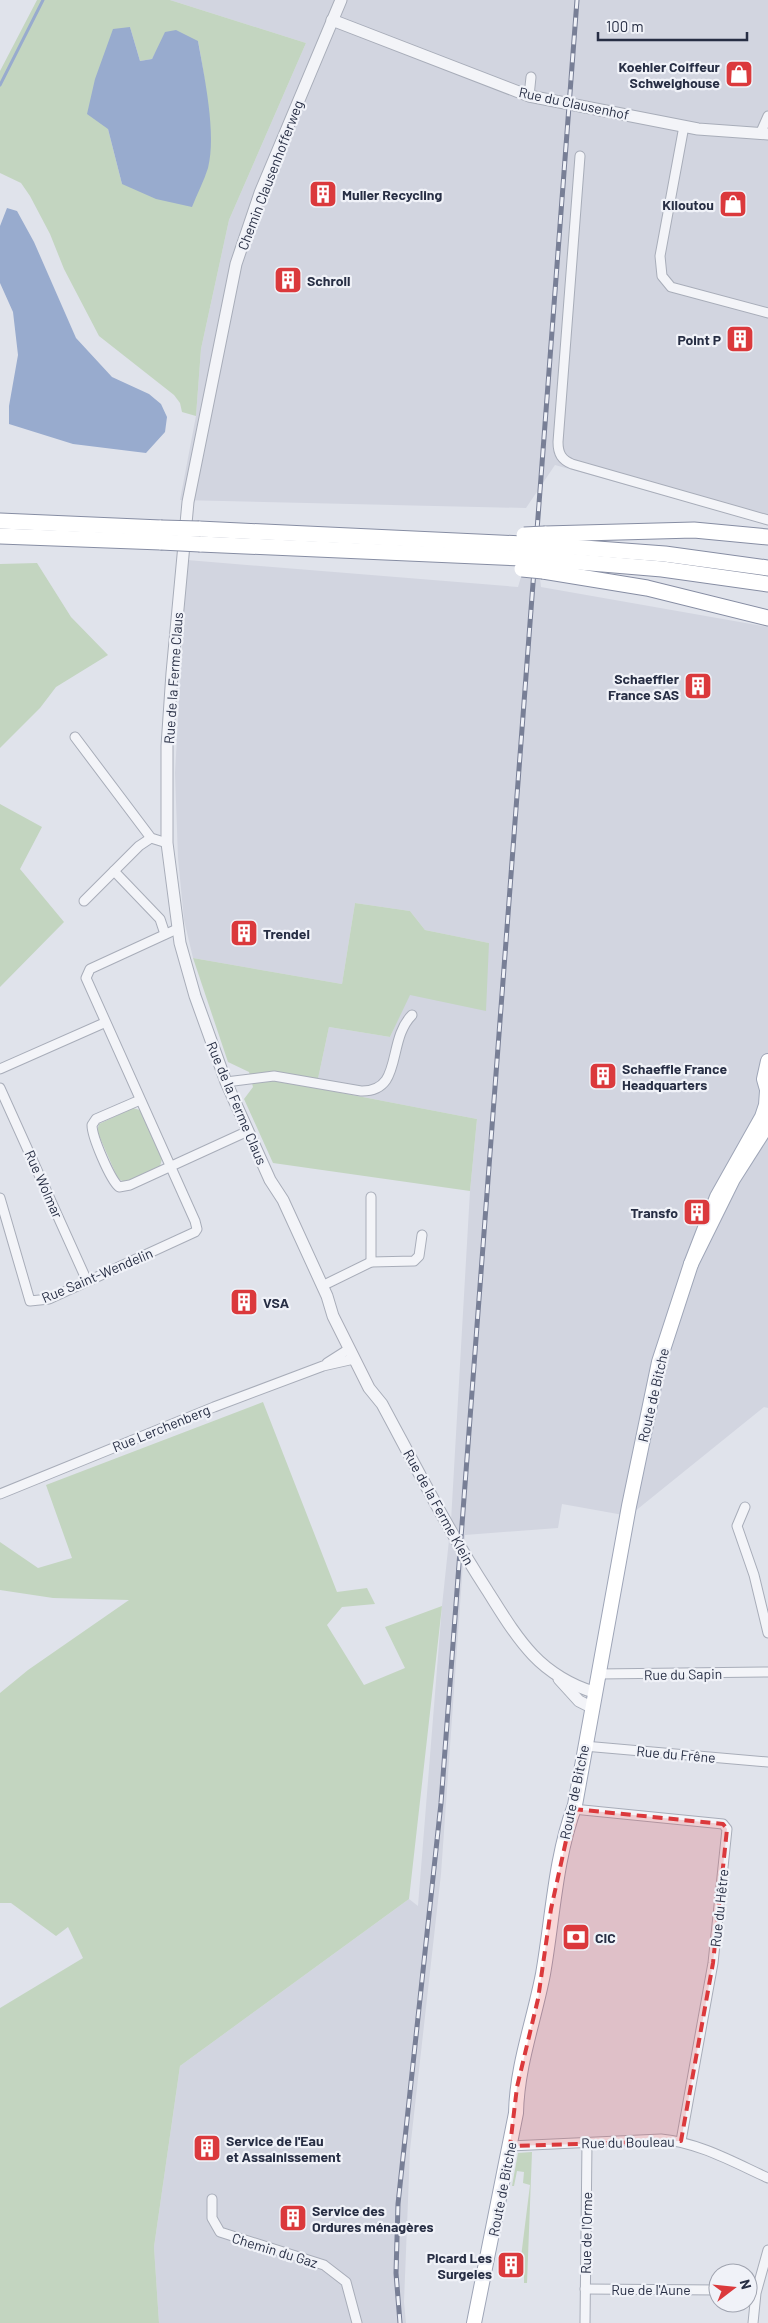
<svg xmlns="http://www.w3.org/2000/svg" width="768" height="2323" font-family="Barlow,sans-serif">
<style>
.built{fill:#d2d5e0}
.green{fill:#c3d5c0;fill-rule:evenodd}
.water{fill:#98abce}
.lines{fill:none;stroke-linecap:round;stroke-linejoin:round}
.stream{stroke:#98abce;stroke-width:3}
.minor-casing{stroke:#a8adb9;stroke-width:11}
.tertiary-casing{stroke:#a8adb9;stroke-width:13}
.primary-casing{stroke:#9ea5b7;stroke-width:16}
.trunk-casing{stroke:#868da3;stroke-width:17}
.minor{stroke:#f3f4f8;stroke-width:9}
.tertiary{stroke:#f3f4f8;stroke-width:11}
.primary{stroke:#fff;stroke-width:14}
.trunk{stroke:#fff;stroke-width:15}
.rail-casing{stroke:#787f96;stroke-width:5}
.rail{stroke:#f0f2f8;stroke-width:3;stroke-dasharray:9;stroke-linecap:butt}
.trunk-bridge-casing{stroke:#868da3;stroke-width:17;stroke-linecap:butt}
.trunk-bridge{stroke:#fff;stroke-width:15}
.marked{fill:#db393c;fill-opacity:0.2;stroke:#db393c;stroke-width:4;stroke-dasharray:10 6;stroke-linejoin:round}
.labels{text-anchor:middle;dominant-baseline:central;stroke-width:4.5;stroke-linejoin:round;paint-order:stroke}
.poi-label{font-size:14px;font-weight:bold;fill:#272e44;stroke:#f0f2f8;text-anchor:start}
.street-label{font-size:14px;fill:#272e44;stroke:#f0f2f8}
</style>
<rect width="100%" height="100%" fill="#e0e3eb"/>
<g class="built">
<path d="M 170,0 L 768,0 L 768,525 L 555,465 L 526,508 L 180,500 L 196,416 L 201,349 L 229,220 L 306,43 Z"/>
<path d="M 187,560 L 518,587 L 521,577 L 540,578 L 541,587 L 768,627 L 768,1408 L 764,1407 L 629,1516 L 562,1504 L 558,1528 L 465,1535 L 441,1874 L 410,2150 L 404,2302 L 406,2323 L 159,2323 L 154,2247 L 180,2066 L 409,1899 L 418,1906 L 442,1606 L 451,1521 L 470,1191 L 477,1119 L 316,1088 L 329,1027 L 390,1037 L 409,995 L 489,943 L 425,930 L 410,911 L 355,903 L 342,984 L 193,958 L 184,920 L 178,858 L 175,773 Z"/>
</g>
<g class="green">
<path d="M 37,0 L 170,0 L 306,43 L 229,220 L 201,349 L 196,416 L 182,412 L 180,403 L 174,395 L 99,336 L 64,269 L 50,234 L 30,196 L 21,183 L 0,173 L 0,71 ZM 130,27 L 140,61 L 152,59 L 157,50 L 198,41 C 206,83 211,123 208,166 L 122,184 L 108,129 Z"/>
<path d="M 37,563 L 71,617 L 108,655 L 56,687 L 40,708 L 0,748 L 0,564 Z"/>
<path d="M 0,804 L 42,827 L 20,869 L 64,922 L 0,987 Z"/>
<path d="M 355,903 L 410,911 L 425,930 L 489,943 L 486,1011 L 410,995 L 390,1037 L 329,1027 L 316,1088 L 477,1119 L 470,1191 L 273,1163 L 244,1099 L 253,1087 L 249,1072 L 228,1062 L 193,958 L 342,984 Z"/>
<path d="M 133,1108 L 140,1110 L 162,1159 L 160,1166 L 125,1182 L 118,1179 L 97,1131 L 99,1124 Z"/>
<path d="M 263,1402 L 337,1592 L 367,1588 L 375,1604 L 342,1607 L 327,1625 L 364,1685 L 405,1668 L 385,1627 L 442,1606 L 409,1899 L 180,2066 L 154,2247 L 159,2323 L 0,2323 L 0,2008 L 83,1958 L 68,1927 L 56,1936 L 11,1903 L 0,1903 L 0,1693 L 28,1670 L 129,1600 L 53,1598 L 0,1590 L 0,1542 L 38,1568 L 72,1558 L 46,1485 Z"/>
<path d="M 532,2152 L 527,2283 L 524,2283 L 524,2274 L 519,2273 L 530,2185 L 523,2183 L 524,2172 L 517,2171 L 514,2186 L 512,2186 L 518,2153 Z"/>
</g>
<g class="water">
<path d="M 130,27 L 140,61 L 152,59 L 165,32 L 176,30 L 198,41 C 204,75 217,135 208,168 C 204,181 197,194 192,207 L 156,199 L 122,184 L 108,129 L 87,114 L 95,79 L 113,29 Z"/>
<path d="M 7,208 L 17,211 L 34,242 L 76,338 L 112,377 L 149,394 L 161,404 L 167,417 L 165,432 L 146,453 L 73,444 L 9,424 L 9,406 L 18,355 L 13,312 L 0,283 L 0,226 Z"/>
</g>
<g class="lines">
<path class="stream" d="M 0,85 L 43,0"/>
<defs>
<g id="minor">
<path d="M 529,96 L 531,77"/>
<path d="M 684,126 L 660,256 L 662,276 L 671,287 L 768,313"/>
<path d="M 760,134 L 768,116"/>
<path d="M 580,156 L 558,442 C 558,454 562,460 572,464 L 768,520"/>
<path d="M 75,737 L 151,838 L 167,843"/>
<path d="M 114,871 L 160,919 L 165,934"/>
<path d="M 84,901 L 139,846 L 151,838"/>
<path d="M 0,1069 L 104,1023"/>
<path d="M 226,1082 L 274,1076 L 361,1091 C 404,1092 386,1041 412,1015"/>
<path d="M 0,1088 L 87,1281"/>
<path d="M 140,1100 L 96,1119 L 92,1125 C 92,1137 110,1179 119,1187 L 130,1185 L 248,1131"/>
<path d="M 371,1197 L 371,1262"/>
<path d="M 0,1198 L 30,1301 L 49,1299 L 195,1232 L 197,1229 L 195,1221 L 86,978 L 90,969 L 177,929"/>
<path d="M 322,1286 L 371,1262 L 414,1261 L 419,1256 L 422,1235"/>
<path d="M 327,1363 L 349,1349"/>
<path d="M 0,1494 L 214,1407 L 323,1366 L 354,1359"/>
<path d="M 745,1507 L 737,1526 L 754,1575 L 768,1633"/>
<path d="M 598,1674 L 768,1672"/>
<path d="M 584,1746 L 768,1762"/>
<path d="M 573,1809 L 723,1824 L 727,1829 L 713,1963 L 681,2141"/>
<path d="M 510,2146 L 661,2139 C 700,2143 733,2162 768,2178"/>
<path d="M 212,2199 L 212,2218 L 220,2232 L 324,2265 L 346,2282 L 357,2323"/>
<path d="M 585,2289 L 718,2290"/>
<path d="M 585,2323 L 587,2143"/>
<path d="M 753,2323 L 756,2293 L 768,2250"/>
</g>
<g id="tertiary">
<path d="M 341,0 L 260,193 L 236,264 L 188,502 L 172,673 L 167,746 L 167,843 L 180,943 L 195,996 L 226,1082 L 270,1180 L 283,1200 L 327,1296 L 333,1316 L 369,1388 L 382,1404 C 416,1467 448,1530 487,1590 C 501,1612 515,1636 533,1655 C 549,1672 572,1686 594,1692"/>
<path d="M 332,20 L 529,96 L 698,129 L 768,134"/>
<path d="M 559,1679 L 579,1701 L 591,1707"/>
</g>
<g id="primary">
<path d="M 768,1061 L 764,1079 L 768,1093"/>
<path d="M 767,1091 L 766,1105 L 762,1117 L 717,1197 L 691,1264 L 733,1179 L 768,1124"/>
<path d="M 474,2323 L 516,2113 C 517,2065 534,2021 543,1974 C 553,1917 555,1859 575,1805 L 629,1506 L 659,1362 L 691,1264"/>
</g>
<g id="trunk">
<path d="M 0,521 L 161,528"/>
<path d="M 199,529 L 523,544"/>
<path d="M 545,534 L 694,530 L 768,537"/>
<path d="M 0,536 L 161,542"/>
<path d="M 200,544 L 522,558"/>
<path d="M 544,545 L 665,554 L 768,568"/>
<path d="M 543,559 L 662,569 L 768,584"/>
<path d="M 543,571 L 647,588 L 768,618"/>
</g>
</defs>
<use href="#minor" class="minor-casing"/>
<use href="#tertiary" class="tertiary-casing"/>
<use href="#primary" class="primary-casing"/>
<use href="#trunk" class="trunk-casing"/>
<use href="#minor" class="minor"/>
<use href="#tertiary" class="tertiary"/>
<use href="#primary" class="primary"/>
<use href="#trunk" class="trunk"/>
<defs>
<path id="rail" d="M 400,2323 L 396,2273 L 398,2204 L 441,1803 L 577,0"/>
</defs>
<use href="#rail" class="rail-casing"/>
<use href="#rail" class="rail"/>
<defs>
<g id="trunk-bridge">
<path d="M 161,528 L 199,529"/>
<path d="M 524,535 L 545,534"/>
<path d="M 161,542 L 200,544"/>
<path d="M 523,544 L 544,545"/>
<path d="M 522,558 L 543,559"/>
<path d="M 522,569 L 543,571"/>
</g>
</defs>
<use href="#trunk-bridge" class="trunk-bridge-casing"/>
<use href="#trunk-bridge" class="trunk-bridge"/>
</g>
<path class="marked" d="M 573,1809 L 723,1824 L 727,1829 L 713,1963 L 681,2141 L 510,2146 L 517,2087 L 538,1999 L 551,1909 Z"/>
<defs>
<symbol id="shop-square" viewBox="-11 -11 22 22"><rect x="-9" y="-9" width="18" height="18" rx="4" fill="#db393c" stroke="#f0f2f8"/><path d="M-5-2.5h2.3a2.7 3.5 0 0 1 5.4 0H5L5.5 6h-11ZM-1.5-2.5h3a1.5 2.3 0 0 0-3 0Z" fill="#fff"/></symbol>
<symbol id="building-square" viewBox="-11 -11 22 22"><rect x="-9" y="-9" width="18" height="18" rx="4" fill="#db393c" stroke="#f0f2f8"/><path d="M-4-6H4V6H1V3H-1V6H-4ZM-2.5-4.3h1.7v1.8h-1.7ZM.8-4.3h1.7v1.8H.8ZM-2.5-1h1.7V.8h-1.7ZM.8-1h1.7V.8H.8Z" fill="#fff"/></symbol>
<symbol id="bank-square" viewBox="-11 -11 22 22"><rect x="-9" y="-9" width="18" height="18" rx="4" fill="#db393c" stroke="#f0f2f8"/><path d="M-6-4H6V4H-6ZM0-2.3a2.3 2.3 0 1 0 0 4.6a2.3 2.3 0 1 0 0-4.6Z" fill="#fff"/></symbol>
</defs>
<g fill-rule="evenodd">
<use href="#shop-square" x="723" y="58" width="32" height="32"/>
<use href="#building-square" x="307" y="178" width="32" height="32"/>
<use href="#shop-square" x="717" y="188" width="32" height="32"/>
<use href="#building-square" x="272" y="264" width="32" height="32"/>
<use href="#building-square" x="724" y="323" width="32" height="32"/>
<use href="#building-square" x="682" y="670" width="32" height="32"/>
<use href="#building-square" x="228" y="917" width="32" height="32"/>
<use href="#building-square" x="587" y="1060" width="32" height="32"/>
<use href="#building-square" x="681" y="1196" width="32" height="32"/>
<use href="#building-square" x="228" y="1286" width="32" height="32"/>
<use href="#bank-square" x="560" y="1921" width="32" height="32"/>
<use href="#building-square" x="191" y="2132" width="32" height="32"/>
<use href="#building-square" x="277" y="2202" width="32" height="32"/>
<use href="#building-square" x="495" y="2249" width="32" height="32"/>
</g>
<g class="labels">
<g class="poi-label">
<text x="720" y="66" text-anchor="end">Koehler Coiffeur<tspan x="720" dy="16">Schweighouse</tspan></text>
<text x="342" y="194">Muller Recycling</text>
<text x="714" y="204" text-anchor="end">Kiloutou</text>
<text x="307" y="280">Schroll</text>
<text x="721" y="339" text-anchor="end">Point P</text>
<text x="679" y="678" text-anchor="end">Schaeffler<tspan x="679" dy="16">France SAS</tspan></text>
<text x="263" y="933">Trendel</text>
<text x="622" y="1068">Schaeffle France<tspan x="622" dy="16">Headquarters</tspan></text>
<text x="678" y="1212" text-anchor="end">Transfo</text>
<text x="263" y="1302">VSA</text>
<text x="595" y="1937">CIC</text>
<text x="226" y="2140">Service de l'Eau<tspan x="226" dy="16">et Assainissement</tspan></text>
<text x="312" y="2210">Service des<tspan x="312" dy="16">Ordures ménagères</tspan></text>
<text x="492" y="2257" text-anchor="end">Picard Les<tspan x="492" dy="16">Surgeles</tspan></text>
</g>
<g class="street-label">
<text transform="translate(574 103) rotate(12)">Rue du Clausenhof</text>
<text transform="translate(270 175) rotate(-69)">Chemin Clausenhofferweg</text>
<text transform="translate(173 678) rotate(-86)">Rue de la Ferme Claus</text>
<text transform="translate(237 1103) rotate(67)">Rue de la Ferme Claus</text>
<text transform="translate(44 1184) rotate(66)">Rue Wolmar</text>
<text transform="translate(97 1275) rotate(-23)">Rue Saint-Wendelin</text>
<text transform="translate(653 1395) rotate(-77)">Route de Bitche</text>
<text transform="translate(161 1428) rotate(-22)">Rue Lerchenberg</text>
<text transform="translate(439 1507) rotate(61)">Rue de la Ferme Klein</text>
<text transform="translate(683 1674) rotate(-1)">Rue du Sapin</text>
<text transform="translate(676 1754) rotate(5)">Rue du Frêne</text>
<text transform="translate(574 1792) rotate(-78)">Route de Bitche</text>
<text transform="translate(719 1908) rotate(-84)">Rue du Hêtre</text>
<text transform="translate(628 2142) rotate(-1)">Rue du Bouleau</text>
<text transform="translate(502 2189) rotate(-79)">Route de Bitche</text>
<text transform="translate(586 2233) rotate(-89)">Rue de l'Orme</text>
<text transform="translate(275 2250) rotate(17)">Chemin du Gaz</text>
<text x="651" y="2289">Rue de l'Aune</text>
</g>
</g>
<g transform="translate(733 2288) rotate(74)"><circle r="24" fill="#f0f2f8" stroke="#a0a4b0"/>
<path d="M0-4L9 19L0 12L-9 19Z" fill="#db393c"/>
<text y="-8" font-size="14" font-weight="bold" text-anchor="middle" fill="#272e44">N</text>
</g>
<path d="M598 32v8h149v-8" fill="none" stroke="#272e44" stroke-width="2.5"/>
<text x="606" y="32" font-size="15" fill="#272e44" stroke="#f0f2f8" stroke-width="4" paint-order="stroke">100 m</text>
</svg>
